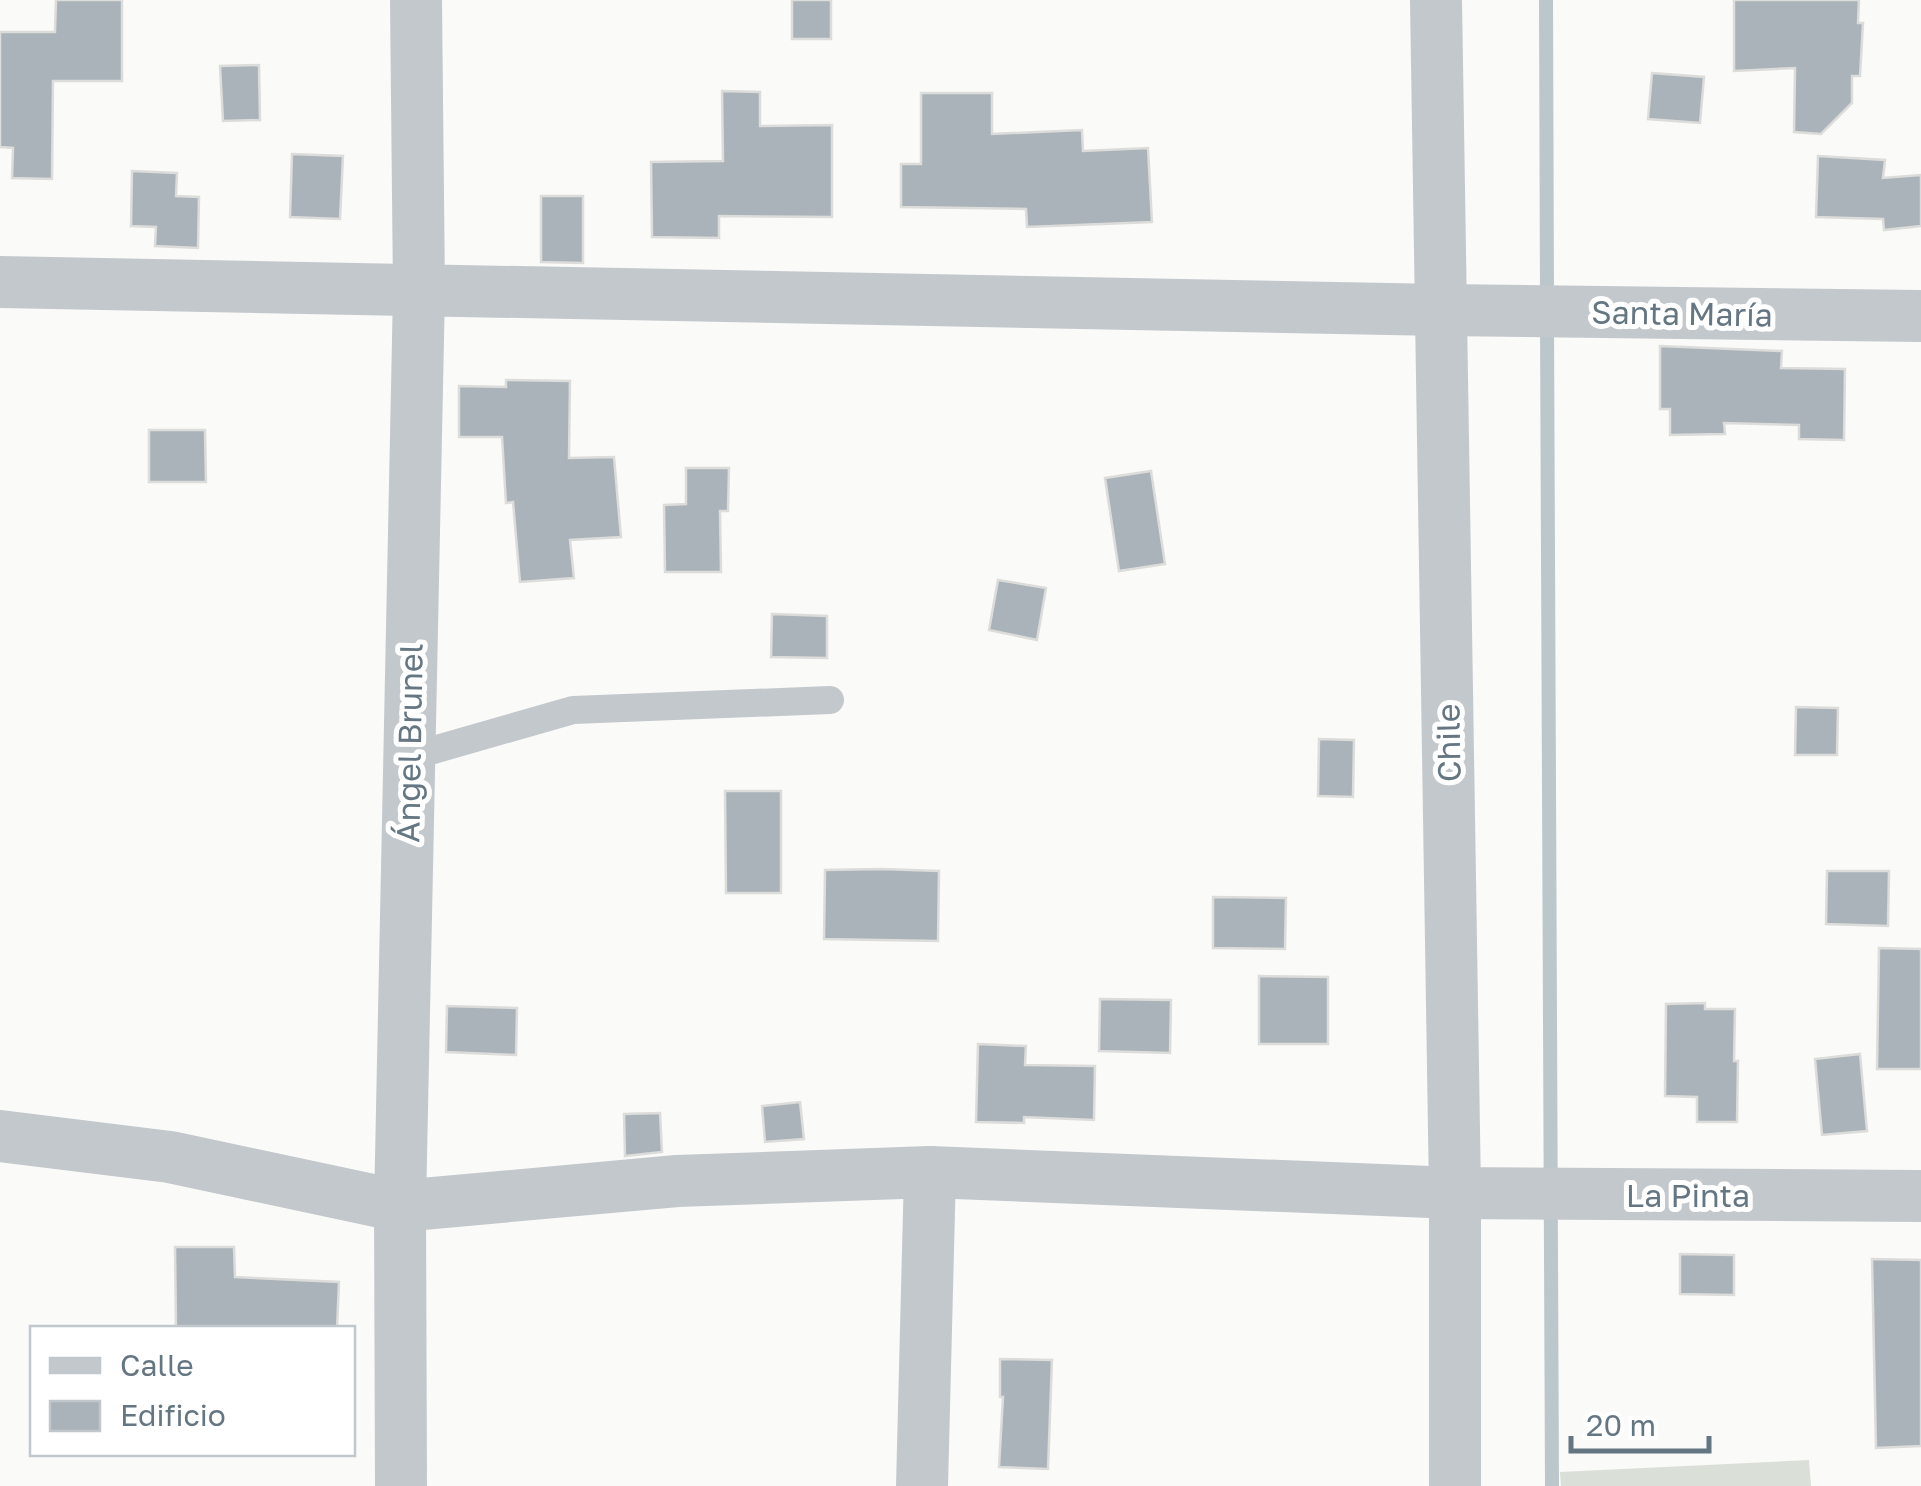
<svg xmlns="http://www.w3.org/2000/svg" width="1921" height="1486" font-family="'Golos Text',sans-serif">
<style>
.green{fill:#dadfd7}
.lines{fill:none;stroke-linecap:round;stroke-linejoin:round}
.stream{stroke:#bbc7cb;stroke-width:14}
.building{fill:#aab3b9;stroke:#dcdcda;stroke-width:2.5}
.service{stroke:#c3c8cc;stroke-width:28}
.minor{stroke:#c3c8cc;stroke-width:52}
.labels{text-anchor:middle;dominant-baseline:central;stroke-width:10;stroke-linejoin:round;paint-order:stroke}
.street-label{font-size:32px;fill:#657683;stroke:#fff}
</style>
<rect width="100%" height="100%" fill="#fafaf8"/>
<path class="green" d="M 1809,1460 L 1811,1486 L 1561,1486 L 1560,1472 Z"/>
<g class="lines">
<g class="stream">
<path d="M 1546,0 L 1547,300"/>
<path d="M 1547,322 L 1552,1486"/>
</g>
</g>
<g class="building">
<path d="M 56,0 L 122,0 L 122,81 L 53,81 L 52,179 L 12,178 L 13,148 L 0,147 L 0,32 L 55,32 Z"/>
<rect x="792" y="0" width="39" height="39"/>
<path d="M 1734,0 L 1859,0 L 1858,23 L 1863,23 L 1860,76 L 1852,76 L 1852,103 L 1821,134 L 1794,132 L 1795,68 L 1734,71 Z"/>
<path d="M 259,65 L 260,120 L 223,121 L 220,66 Z"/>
<path d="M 1652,73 L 1704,77 L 1700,123 L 1648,119 Z"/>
<path d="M 722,91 L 760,92 L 760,126 L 832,125 L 832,217 L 719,216 L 719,238 L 652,237 L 651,162 L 723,161 Z"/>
<path d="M 921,93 L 992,93 L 992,134 L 1082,130 L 1083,151 L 1148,148 L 1152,222 L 1027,227 L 1026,209 L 901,207 L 901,164 L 921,164 Z"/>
<path d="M 292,154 L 343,156 L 340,219 L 290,217 Z"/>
<path d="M 1818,156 L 1885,160 L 1883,178 L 1921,175 L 1921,226 L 1884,230 L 1883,219 L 1816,217 Z"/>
<path d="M 132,171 L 177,173 L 176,196 L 199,197 L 198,248 L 155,246 L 156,227 L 131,226 Z"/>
<path d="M 541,196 L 583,196 L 583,263 L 541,262 Z"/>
<path d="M 1660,346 L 1782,351 L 1781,368 L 1845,369 L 1844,440 L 1799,439 L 1799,425 L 1724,423 L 1725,434 L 1670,435 L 1670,409 L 1660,409 Z"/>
<path d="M 506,380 L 570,381 L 569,458 L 614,457 L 621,537 L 570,540 L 574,578 L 520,582 L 513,502 L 506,503 L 502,437 L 459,437 L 459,386 L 506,387 Z"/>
<path d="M 149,430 L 205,430 L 206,482 L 149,482 Z"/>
<path d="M 686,468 L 729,468 L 728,511 L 720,511 L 721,572 L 665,572 L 664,505 L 686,504 Z"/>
<path d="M 1151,471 L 1165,564 L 1119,571 L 1105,478 Z"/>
<path d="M 998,580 L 1046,588 L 1037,640 L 989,630 Z"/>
<path d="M 772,614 L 827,616 L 827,658 L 771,657 Z"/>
<path d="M 1796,707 L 1838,708 L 1837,755 L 1795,755 Z"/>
<path d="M 1319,739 L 1354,740 L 1353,797 L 1318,796 Z"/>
<path d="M 725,791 L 781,791 L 781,893 L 726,893 Z"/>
<path d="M 881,869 L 939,871 L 938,941 L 824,939 L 825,870 Z"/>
<path d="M 1827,871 L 1889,871 L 1888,926 L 1826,924 Z"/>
<path d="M 1213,897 L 1286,898 L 1285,949 L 1213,948 Z"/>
<path d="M 1879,948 L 1921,949 L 1921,1069 L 1877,1069 Z"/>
<path d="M 1259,976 L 1328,977 L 1328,1044 L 1259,1044 Z"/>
<path d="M 1100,999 L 1171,1000 L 1170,1053 L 1099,1051 Z"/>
<path d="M 1705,1003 L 1705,1009 L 1735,1009 L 1734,1061 L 1738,1061 L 1737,1122 L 1697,1122 L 1697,1097 L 1665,1096 L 1666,1004 Z"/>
<path d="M 447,1006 L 517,1008 L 516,1055 L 446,1052 Z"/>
<path d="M 978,1044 L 1026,1046 L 1025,1065 L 1095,1066 L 1094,1120 L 1024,1117 L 1024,1123 L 976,1122 Z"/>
<path d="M 1860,1054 L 1867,1131 L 1822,1135 L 1815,1059 Z"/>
<path d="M 800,1102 L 804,1139 L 765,1142 L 762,1106 Z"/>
<path d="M 660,1113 L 662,1152 L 625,1156 L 624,1114 Z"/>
<path d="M 175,1247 L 234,1247 L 235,1277 L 339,1282 L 337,1328 L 176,1328 Z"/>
<path d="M 1680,1254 L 1734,1255 L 1734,1295 L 1680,1294 Z"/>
<path d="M 1872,1259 L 1921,1260 L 1921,1446 L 1876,1448 Z"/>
<path d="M 1000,1359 L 1052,1360 L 1048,1469 L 999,1467 L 1003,1397 L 1000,1397 Z"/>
</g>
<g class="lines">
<path class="service" d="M 409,757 L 573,710 L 830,700"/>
<g class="minor">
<path d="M 1436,0 L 1455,1193 L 1455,1486"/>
<path d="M 0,282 L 1442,310 L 1921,316"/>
<path d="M 0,1136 L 170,1157 L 400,1206 L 677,1181 L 930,1172 L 1455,1193 L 1921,1196"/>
<path d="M 401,1486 L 400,1206 L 419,291 L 416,0"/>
<path d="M 922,1486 L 930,1172"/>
</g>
</g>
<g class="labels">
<g class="street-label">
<text transform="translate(1682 313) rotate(1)">Santa María</text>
<text transform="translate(409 743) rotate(-89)">Ángel Brunel</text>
<text transform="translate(1448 743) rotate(-91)">Chile</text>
<text x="1688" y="1195">La Pinta</text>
</g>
</g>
<rect x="30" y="1326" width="325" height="130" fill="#ffffff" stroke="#c1c8cd" stroke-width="2.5"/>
<rect x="50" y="1358" width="50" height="15" fill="#c3c8cc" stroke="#c1c8cd" stroke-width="2.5"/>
<text x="120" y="1376" font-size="30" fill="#657683">Calle</text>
<rect x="50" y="1401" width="50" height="30" fill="#aab3b9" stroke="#c1c8cd" stroke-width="2.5"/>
<text x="120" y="1426" font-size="30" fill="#657683">Edificio</text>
<path d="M1571 1436v15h138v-15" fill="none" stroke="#657683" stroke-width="5"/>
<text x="1586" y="1436" font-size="30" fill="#657683" stroke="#ffffff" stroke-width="8" paint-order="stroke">20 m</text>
</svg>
